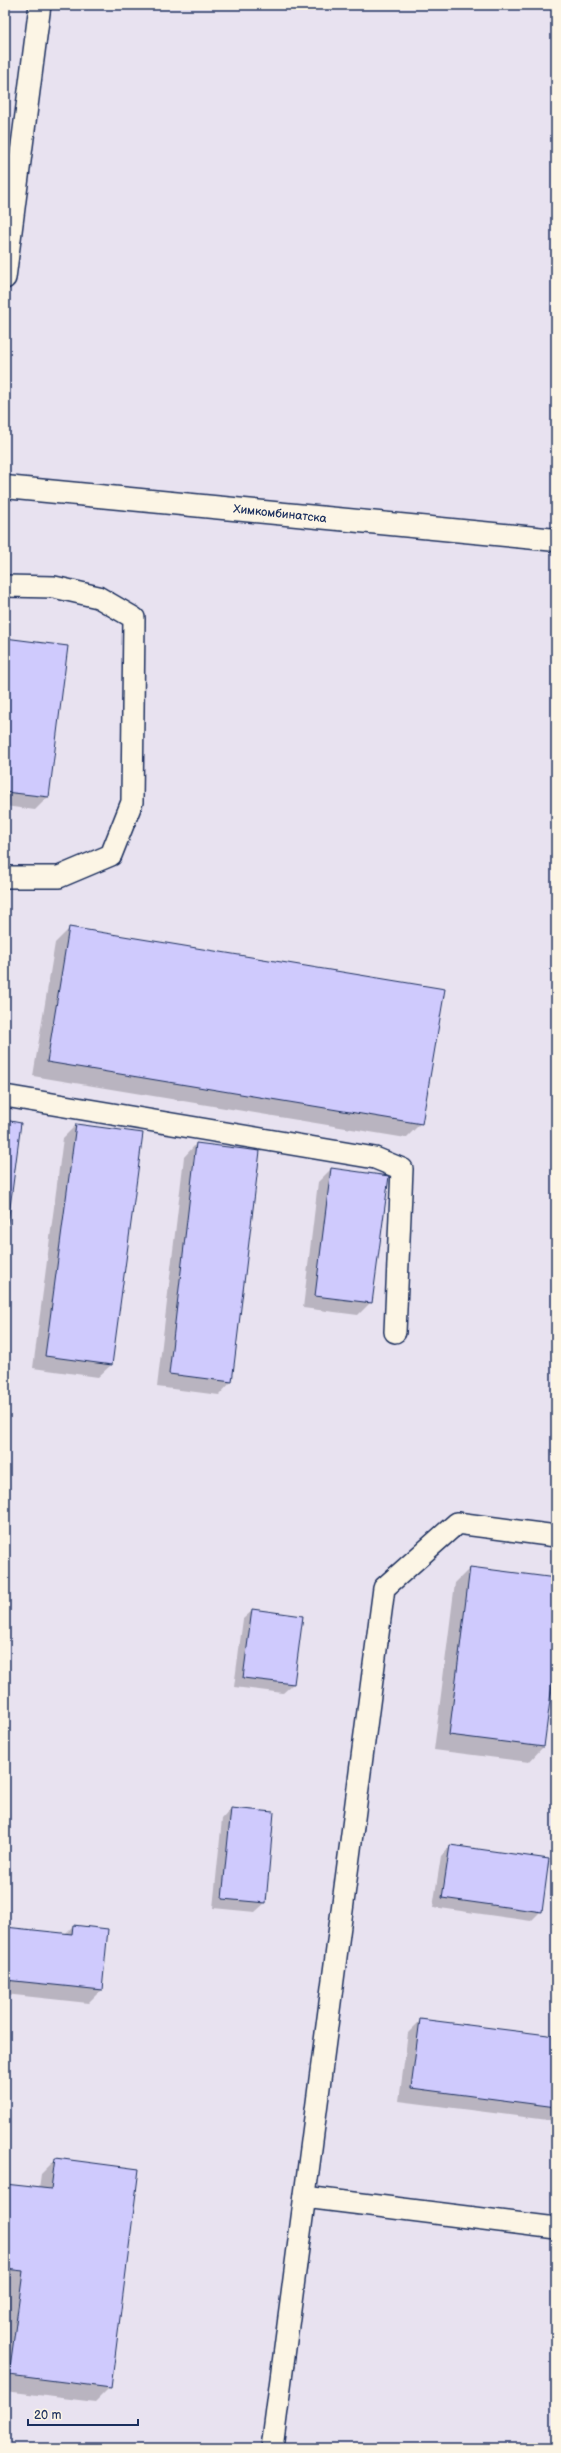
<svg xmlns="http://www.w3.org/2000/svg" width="561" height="2453" font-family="'Balsamiq Sans',sans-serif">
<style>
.built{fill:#e8e2f0}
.shadow{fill:#0003}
.building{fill:#cfcafd;stroke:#1b2f5e}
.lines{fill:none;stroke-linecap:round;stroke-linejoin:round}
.service-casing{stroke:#1b2f5e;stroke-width:24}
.minor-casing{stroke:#1b2f5e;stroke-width:25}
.service{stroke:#fcf5e5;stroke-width:21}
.minor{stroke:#fcf5e5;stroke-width:22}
.labels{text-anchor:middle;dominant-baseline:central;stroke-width:3;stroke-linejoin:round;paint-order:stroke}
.street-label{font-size:12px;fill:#1b2f5e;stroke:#fcf5e5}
</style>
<rect width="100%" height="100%" fill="#f3ecea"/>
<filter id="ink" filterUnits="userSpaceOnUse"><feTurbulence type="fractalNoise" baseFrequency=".025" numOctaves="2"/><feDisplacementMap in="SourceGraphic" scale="8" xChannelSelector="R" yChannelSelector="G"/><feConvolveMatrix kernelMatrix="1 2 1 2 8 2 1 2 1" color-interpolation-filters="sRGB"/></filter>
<g filter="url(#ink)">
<rect class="built" x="5" y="5" width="551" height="2443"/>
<g class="shadow">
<path d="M 5,639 L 48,797 L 35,810 L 5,806 Z"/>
<path d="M 70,928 L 421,1123 L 406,1138 L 33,1076 L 55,943 Z"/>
<path d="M 76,1125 L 111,1365 L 98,1377 L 33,1368 L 63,1138 Z"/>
<path d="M 196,1144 L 231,1382 L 219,1395 L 157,1387 L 184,1157 Z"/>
<path d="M 331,1169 L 371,1302 L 358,1315 L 303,1308 L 318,1182 Z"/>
<path d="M 470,1568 L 556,1579 L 556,1694 L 550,1693 L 543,1747 L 529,1762 L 434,1750 L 455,1583 Z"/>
<path d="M 253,1610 L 302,1616 L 293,1684 L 283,1693 L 234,1687 L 243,1619 Z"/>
<path d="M 231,1809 L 265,1903 L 255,1912 L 213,1908 L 222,1819 Z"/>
<path d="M 450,1846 L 541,1911 L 531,1921 L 433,1907 L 441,1856 Z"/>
<path d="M 73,1926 L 101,1990 L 88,2003 L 5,1994 L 5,1928 L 65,1934 Z"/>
<path d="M 421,2020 L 556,2037 L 556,2121 L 399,2101 L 408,2033 Z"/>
<path d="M 56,2159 L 110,2387 L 95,2402 L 5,2391 L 5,2314 L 9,2286 L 5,2285 L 5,2185 L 39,2189 L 41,2174 Z"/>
</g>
<g class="building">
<path d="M 5,638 L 68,646 L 49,797 L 5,792 Z"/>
<path d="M 69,927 L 445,989 L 422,1124 L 47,1062 Z"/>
<path d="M 5,1120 L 21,1123 L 5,1246 Z"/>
<path d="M 76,1124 L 143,1133 L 112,1365 L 45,1356 Z"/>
<path d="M 196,1143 L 260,1151 L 232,1382 L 169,1374 Z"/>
<path d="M 331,1168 L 389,1176 L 372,1303 L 315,1296 Z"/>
<path d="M 470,1567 L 556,1578 L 556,1677 L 553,1677 L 544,1747 L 449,1735 Z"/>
<path d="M 252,1609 L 303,1616 L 294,1684 L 243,1678 Z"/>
<path d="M 231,1808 L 274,1812 L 266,1903 L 222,1899 Z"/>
<path d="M 450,1845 L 549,1859 L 542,1912 L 442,1898 Z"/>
<path d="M 73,1925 L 108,1929 L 102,1990 L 5,1980 L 5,1927 L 72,1934 Z"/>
<path d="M 420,2019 L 556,2036 L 556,2107 L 411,2088 Z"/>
<path d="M 55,2158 L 139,2169 L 111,2388 L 9,2375 L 23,2271 L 5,2269 L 5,2184 L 51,2189 Z"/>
</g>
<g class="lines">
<defs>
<g id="service">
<path d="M 5,278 L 40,5"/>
<path d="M 5,586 L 54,587 L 98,597 L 134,618 L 132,802 L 111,855 L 59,877 L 5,877"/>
<path d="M 5,1096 L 375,1158 L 402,1169 L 395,1332"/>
<path d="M 305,2197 L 556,2228"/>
<path d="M 272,2448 L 384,1588 L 457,1523 L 556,1536"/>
</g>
<path id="minor" d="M 5,487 L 556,540"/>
</defs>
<use href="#service" class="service-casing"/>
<use href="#minor" class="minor-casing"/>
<use href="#service" class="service"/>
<use href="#minor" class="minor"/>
</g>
</g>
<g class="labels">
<g class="street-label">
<text transform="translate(280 514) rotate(6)">Химкомбинатска</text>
</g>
</g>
<rect width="561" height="2453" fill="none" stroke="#fcf5e5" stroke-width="20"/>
<rect x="10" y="10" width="541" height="2433" fill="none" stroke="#1b2f5e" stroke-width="1.5" filter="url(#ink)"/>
<path d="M28 2419v6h110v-6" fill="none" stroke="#1b2f5e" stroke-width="2"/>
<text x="34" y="2419" font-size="12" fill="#1b2f5e" stroke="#fcf5e5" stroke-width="3" paint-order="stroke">20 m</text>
</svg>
